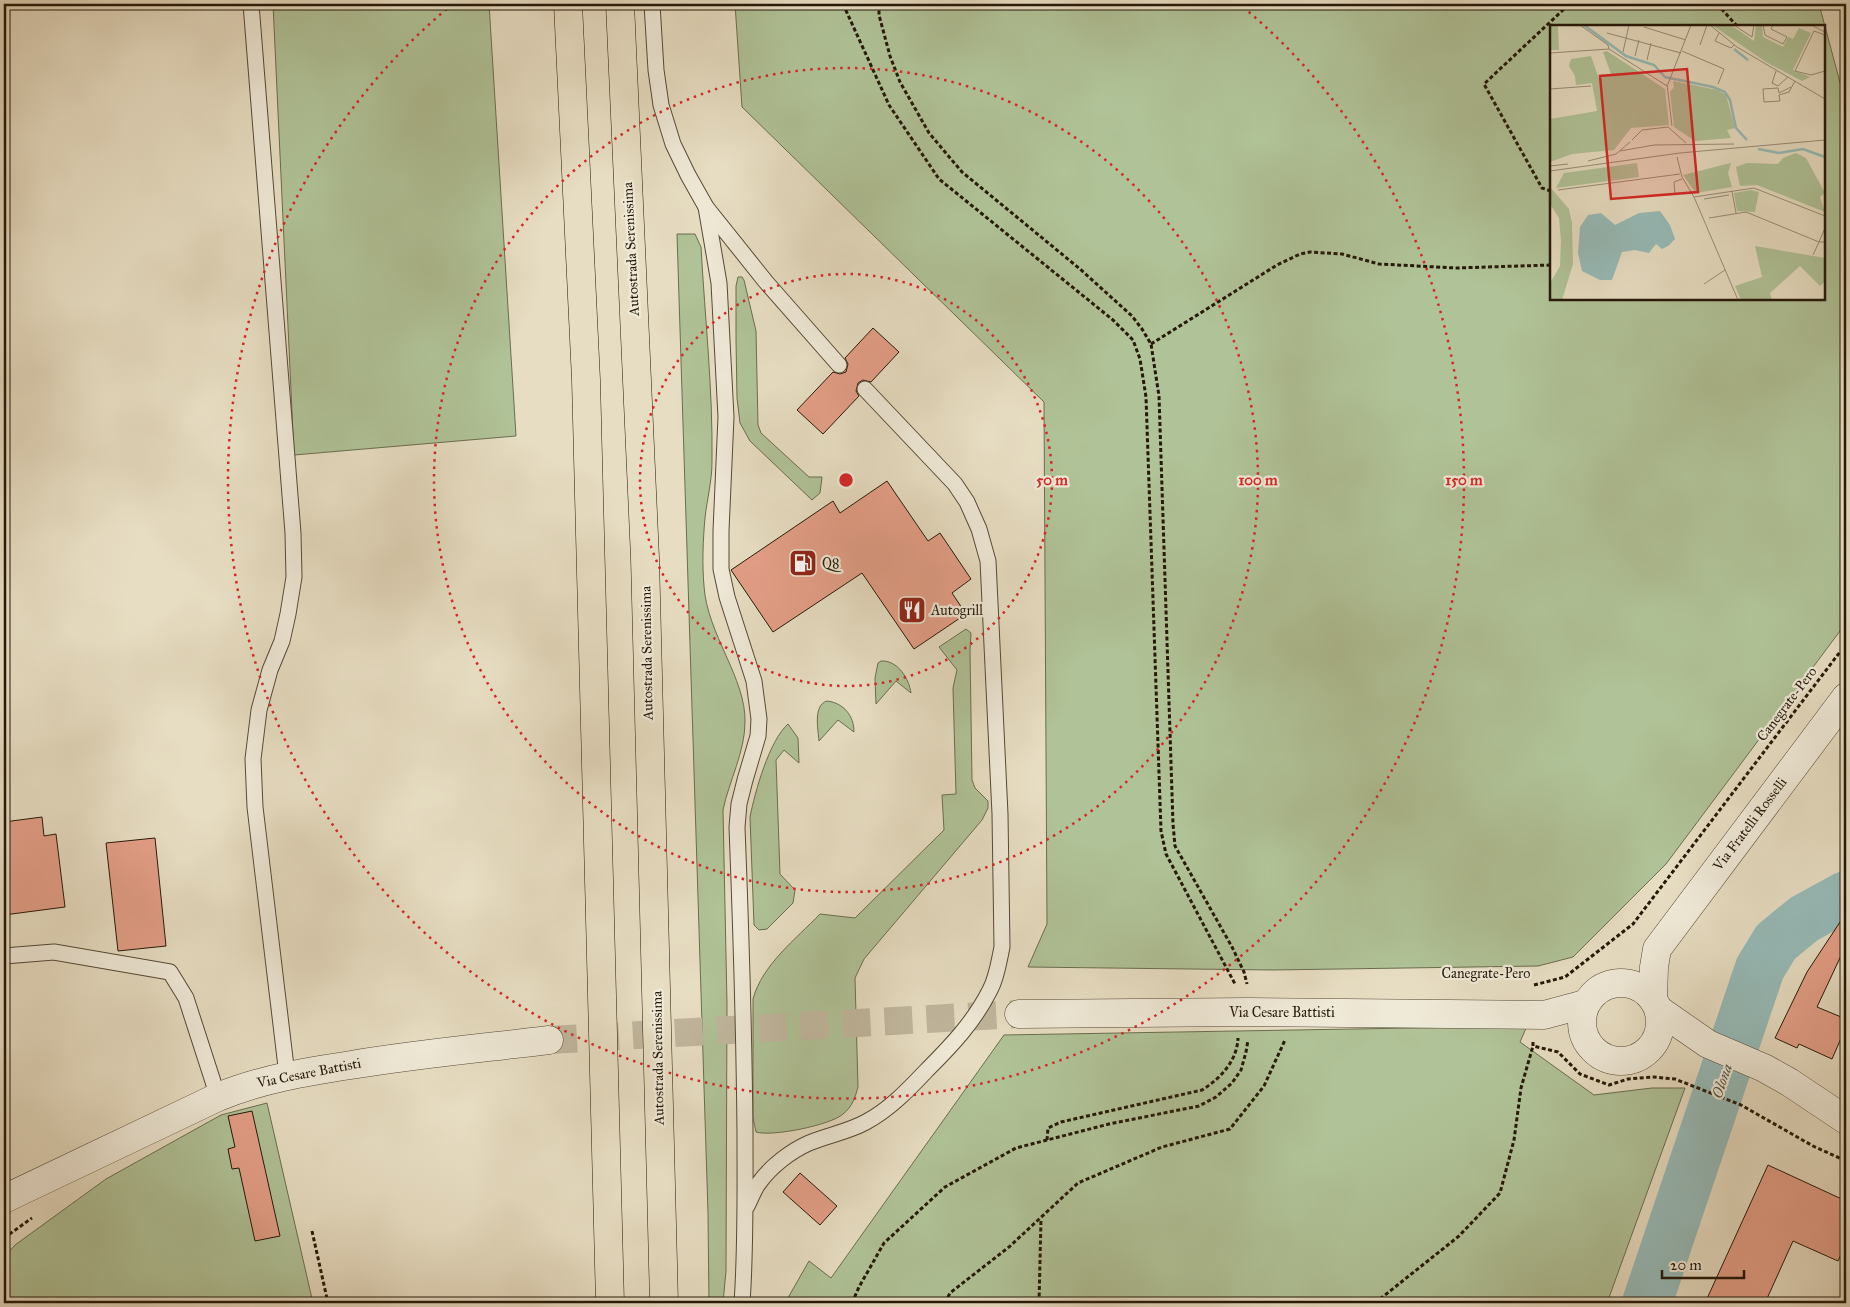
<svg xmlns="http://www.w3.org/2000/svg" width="1850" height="1307" font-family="'IM FELL Great Primer',serif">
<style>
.green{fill:#b0c297;stroke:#6a6d50;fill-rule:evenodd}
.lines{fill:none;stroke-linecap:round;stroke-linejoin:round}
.river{stroke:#97bbb8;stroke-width:50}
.building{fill:#e49f88;stroke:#251808}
.minor-tunnel{stroke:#c0b69d;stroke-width:28;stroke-dasharray:28 14;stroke-linecap:butt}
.service-casing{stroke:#564936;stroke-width:17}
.minor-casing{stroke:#564936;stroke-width:29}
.motorway-casing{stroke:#251808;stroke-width:29}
.path{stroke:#251808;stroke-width:3;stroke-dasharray:4 2.5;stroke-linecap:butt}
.service{stroke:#efe9d7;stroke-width:15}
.minor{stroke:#efe9d7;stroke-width:28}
.motorway{stroke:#e7ddc2;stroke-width:28}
.ring{fill:none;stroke:#d62828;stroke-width:2.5;stroke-dasharray:2.5 5}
.labels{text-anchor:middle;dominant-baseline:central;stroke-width:4.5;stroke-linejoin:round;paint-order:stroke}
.street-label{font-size:14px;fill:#251808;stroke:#efe9d7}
.poi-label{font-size:14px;fill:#251808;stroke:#efe9d7;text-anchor:start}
.water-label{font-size:15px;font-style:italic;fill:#4d5146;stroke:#efe9d7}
.inset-river{fill:none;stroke:#97bbb8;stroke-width:2.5}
.inset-road{fill:none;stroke:#998e78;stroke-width:1}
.view{fill:#d62828;fill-opacity:0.15;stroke:#d62828;stroke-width:2.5}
.inset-edge{fill:none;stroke:#251808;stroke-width:2.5}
.centre{fill:#d62828;stroke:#efe9d7;stroke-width:2.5}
.ring-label{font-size:15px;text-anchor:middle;font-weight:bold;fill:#d62828;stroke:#efe9d7;stroke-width:4.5;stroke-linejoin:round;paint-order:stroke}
</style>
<rect width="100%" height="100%" fill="#e7ddc2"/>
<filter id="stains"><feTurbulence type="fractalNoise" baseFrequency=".004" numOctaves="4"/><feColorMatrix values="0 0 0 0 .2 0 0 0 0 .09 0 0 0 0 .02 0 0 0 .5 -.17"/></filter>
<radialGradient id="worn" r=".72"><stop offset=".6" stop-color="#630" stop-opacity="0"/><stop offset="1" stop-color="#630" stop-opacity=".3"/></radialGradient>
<g class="green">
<path d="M 273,4 L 489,4 L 516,436 L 294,455 Z"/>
<path d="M 735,4 L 1819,4 L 1846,105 L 1846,623 L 1666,864 L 1573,957 L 1538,966 L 1273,970 L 1028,967 L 1047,924 L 1044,402 L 742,107 ZM 1824,26 L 1824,299 L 1551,299 L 1551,26 Z"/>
<path d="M 677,234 L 695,234 L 701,247 C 705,319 713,390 712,462 C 712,481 707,499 705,518 C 703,540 702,564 704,586 C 707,634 746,678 745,722 C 745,752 729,781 723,810 L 727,1004 L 726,1271 L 723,1303 L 709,1303 L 708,1213 Z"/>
<path d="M 738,277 L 742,277 L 744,280 L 756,331 L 758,425 L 761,433 L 809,477 L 822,477 L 820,493 L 812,500 L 750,441 L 740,423 L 737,398 L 736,340 L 736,286 Z"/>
<path d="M 966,629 L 971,633 L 970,650 L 972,780 L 975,788 L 988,801 L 988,808 L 982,820 L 864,959 L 855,978 L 858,1087 C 855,1098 852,1107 843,1114 C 831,1125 772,1137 756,1132 L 753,1118 L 753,999 C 762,965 796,939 820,914 L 855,918 L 944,830 L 942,795 L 956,794 L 953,688 L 957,670 L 939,647 Z"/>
<path d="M 881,661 C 898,660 909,679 911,693 L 896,681 L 876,704 L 875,678 L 878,663 Z"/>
<path d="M 827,701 C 844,703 854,716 854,732 L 838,720 L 819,741 C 818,729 813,705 827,701 Z"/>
<path d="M 788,724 L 798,738 L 799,763 L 784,750 L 776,760 L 780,874 L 795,890 L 793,903 L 767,929 L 759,930 L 754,925 L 750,817 C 755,792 769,741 788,724 Z"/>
<path d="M 1527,1026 L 1520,1042 L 1594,1095 L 1652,1088 L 1685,1088 L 1607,1303 L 785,1303 L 809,1261 L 831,1278 L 1004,1035 Z"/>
<path d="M 267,1103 L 313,1303 L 4,1303 L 4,1257 L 15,1245 L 106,1179 L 221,1115 Z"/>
</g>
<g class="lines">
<path class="river" d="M 1647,1303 L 1760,968 L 1776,942 L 1804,919 L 1846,896"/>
</g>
<g class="building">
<path d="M 873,328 L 899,352 L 871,382 L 863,380 L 858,383 L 856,391 L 859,396 L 823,434 L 797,410 L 833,372 L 840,374 L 846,372 L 848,364 L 845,358 Z"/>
<path d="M 887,481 L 928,541 L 940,533 L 971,579 L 952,593 L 966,614 L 914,649 L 862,573 L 773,632 L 731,570 L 833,501 L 840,513 Z"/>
<path d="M 42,817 L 44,836 L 56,834 L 65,907 L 4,915 L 4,822 Z"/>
<path d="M 155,838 L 166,946 L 118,951 L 106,843 Z"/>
<path d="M 1846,913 L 1846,945 L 1817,1007 L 1846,1019 L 1846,1027 L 1832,1059 L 1799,1044 L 1797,1048 L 1775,1038 L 1807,972 Z"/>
<path d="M 252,1111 L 280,1236 L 255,1241 L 239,1168 L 232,1169 L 228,1149 L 235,1147 L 228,1116 Z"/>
<path d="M 1768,1165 L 1846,1201 L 1846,1243 L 1838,1261 L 1793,1241 L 1765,1303 L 1705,1303 Z"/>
<path d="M 800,1173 L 837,1206 L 820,1225 L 783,1192 Z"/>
</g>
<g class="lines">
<path class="minor-tunnel" d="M 549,1040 L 1019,1014"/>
<defs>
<g id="service">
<path d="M 251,4 L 293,533 L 294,577 L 288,614 L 282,641 L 270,670 L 259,710 L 253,759 L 255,807 L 287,1075"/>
<path d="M 652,4 L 656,70 L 661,105 L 673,144 L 688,175 L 706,207 L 766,282 L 839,365"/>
<path d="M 706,207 L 719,283 L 726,417 L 721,531 L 721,569 L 727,597 L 754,681 L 759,719 L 758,736 L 745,780 L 739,804 L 737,827 C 741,929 744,1030 745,1132 C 745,1189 746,1246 742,1303"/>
<path d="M 4,956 L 54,952 L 170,972 L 186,998 L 218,1097"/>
<path d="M 747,1206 C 751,1199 754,1189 759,1183 C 771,1166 791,1151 809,1143 C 828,1135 848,1132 866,1122 C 890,1109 908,1090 927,1070 C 951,1046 974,1022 990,990 C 997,977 999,961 1002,947 L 1000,814 L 988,561 L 979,529 L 967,502 L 955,484 L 865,389"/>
</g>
<g id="minor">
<circle cx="1621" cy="1022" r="39"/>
<path d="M 1653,999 L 1654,967 L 1657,949 L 1846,697"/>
<path d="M 1659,1010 L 1708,1044 L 1764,1068 L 1789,1082 L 1846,1120"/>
<path d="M 1019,1014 L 1248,1012 L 1544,1015 L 1585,1004"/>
<path d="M 4,1199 L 218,1097 C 262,1079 305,1072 351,1065 C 417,1054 483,1048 549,1040"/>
</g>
<g id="motorway">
<path d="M 568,4 L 586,380 L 610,1303"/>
<path d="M 620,4 L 645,558 L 664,1303"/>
</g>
</defs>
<use href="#service" class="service-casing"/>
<use href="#minor" class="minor-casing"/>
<use href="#motorway" class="motorway-casing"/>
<g class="path">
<path d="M 843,4 L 889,105 L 939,179 L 1113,320 L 1133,340 L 1140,359 L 1146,397 L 1161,831 L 1166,854 L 1235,984"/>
<path d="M 879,4 L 879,15 L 890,56 L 900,82 L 929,133 L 962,172 L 1080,269 L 1132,316 L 1142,329 L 1151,344 L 1159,396 L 1173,824 L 1175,846 L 1232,947 L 1244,972 L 1247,984"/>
<path d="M 1717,4 L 1737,26"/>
<path d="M 1551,191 L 1542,188 L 1484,84 L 1564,9 L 1585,4"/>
<path d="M 1151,344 L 1277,265 L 1300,254 L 1310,252 L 1342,254 L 1379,264 L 1456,268 L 1551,265"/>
<path d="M 1534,985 L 1565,977 L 1633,924 L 1846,644"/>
<path d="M 1533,1042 L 1533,1046 L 1558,1052 L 1580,1074 L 1609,1085 L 1628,1079 L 1653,1077 L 1675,1079 L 1741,1105 L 1813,1146 L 1846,1161"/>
<path d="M 1047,1140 L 1048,1128 L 1061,1122 L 1202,1090 C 1221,1078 1237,1061 1238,1038"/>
<path d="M 312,1231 L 328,1303"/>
<path d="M 4,1238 L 32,1218"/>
<path d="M 852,1303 L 859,1287 L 884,1243 L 945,1187 L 1016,1148 L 1109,1124 L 1199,1106 L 1216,1097 L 1232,1083 L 1241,1070 L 1246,1052 L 1248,1040"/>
<path d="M 945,1303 L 950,1293 L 1009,1247 L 1078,1183 L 1162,1147 L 1230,1129 L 1264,1086 L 1285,1040"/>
<path d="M 1039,1303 L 1041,1219"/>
<path d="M 1375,1303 L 1459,1236 L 1500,1193 L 1514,1140 L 1521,1088 L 1533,1046"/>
</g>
<use href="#service" class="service"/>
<use href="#minor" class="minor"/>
<use href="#motorway" class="motorway"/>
</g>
<g class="ring">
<circle cx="846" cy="480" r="206"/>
<circle cx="846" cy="480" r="412"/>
<path d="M1243 7A618 618 0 1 1 449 7"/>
</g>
<defs>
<symbol id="fuel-square" viewBox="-11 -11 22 22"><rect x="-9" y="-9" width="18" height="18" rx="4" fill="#8f2418" stroke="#efe9d7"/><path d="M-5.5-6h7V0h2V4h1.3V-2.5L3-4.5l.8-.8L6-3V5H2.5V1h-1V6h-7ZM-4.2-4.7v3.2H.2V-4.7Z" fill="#fff"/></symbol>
<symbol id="restaurant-square" viewBox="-11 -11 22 22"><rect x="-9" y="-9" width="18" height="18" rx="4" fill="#8f2418" stroke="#efe9d7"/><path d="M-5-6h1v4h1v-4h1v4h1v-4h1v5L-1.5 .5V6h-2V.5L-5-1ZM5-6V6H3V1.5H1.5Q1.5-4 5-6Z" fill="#fff"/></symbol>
</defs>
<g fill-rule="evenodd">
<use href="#fuel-square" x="787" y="547" width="32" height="32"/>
<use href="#restaurant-square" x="896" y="594" width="32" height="32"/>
</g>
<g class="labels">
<g class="street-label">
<text transform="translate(631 249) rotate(-93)">Autostrada Serenissima</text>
<text transform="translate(647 653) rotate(-91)">Autostrada Serenissima</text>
<text transform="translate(1787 704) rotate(-53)">Canegrate-Pero</text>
<text transform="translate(1750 824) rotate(-53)">Via Fratelli Rosselli</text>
<text x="1486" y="973">Canegrate-Pero</text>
<text x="1282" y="1012">Via Cesare Battisti</text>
<text transform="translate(658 1058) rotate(-91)">Autostrada Serenissima</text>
<text transform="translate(309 1073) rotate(-11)">Via Cesare Battisti</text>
</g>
<g class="poi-label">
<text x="822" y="563">Q8</text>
<text x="931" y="610">Autogrill</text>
</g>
<g class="water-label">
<text transform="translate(1722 1081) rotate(-71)">Olona</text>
</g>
</g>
<g transform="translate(1550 25)">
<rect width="275" height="275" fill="#e7ddc2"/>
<path d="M 162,0 L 181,0 L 204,16 L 206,0 L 212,0 L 213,12 L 233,22 L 238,12 L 243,14 L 249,3 L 261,8 L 243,45 L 260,52 L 252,56 L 216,37 ZM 0,1 L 8,1 L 9,25 L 0,25 ZM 57,26 L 115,64 L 119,100 L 81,103 L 64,125 L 22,129 L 0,137 L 0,94 L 47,86 L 42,58 L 26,60 L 25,51 L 19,41 L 21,34 L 41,31 L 49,54 L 61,49 L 53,27 ZM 123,56 L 167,65 L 176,70 L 185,103 L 177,105 L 181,113 L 145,116 L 124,102 L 120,67 L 124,62 ZM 246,128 L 256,133 L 275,168 L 270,172 L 275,187 L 207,160 L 190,161 L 186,142 L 197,138 L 228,139 L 233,133 ZM 87,138 L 89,152 L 6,163 L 14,148 ZM 181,138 L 178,148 L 182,162 L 146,168 L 133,150 ZM 0,162 L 19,184 L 22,198 L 23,239 L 12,275 L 0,275 L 0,258 L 10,241 L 11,216 L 9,193 L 0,179 ZM 201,165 L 209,167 L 205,187 L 187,186 L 184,168 ZM 205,221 L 275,233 L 275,257 L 270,261 L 250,241 L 220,268 L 222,275 L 191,275 L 185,261 L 212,252 Z" fill="#b0c297"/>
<path d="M 110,186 L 120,200 L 125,214 L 118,221 L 112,224 L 106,219 L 99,228 L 85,225 L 72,227 L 62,255 L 50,255 L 32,246 L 28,228 L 30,202 L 38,190 L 51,188 L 65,200 L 89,188 Z" fill="#97bbb8"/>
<path class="inset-river" d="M 34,0 L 76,31 L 104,40 L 115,52 L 163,62 L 175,67 L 180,75 L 186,103 L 197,115M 184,24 L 198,35M 208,124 L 229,128 L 253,124 L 275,132"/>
<path class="inset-road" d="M 30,0 L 58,20 L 59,24 L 117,61M 160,0 L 187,22 L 275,74M 184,0 L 202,12 L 204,0M 213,0 L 215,10 L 233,19 L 237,12 L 221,4 L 223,0M 261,0 L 275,7M 94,2 L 136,15M 57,8 L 131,28M 169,8 L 165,16 L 181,23 L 184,20M 275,10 L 264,6 L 245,46 L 261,50 L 275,46M 150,20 L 157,0M 132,26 L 174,44 L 168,59M 73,27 L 79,0M 0,28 L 59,24M 85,31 L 89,15M 97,35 L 101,18M 226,46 L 222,58 L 228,61 L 238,52M 117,59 L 122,101M 118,59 L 141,0M 241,62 L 229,68 L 228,63 L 213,64 L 214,77 L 230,76 L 229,70 L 239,67 L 245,56M 0,64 L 41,61M 82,115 L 92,105 L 118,102 L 136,118M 70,126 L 104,120 L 184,119M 127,132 L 132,152 L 144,172 L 188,275M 38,136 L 66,129 L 80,117M 0,141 L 18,139M 0,146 L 130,128 L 275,115M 8,165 L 130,149M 182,166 L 186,188M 125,170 L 124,157 L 132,154M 144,172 L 204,163 L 275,191M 154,174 L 179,170M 159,193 L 196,187 L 269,217 L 275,203M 263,230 L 269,217 L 275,217M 154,259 L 175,245"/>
<path class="view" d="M 137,44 L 148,167 L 61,174 L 50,51 Z"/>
<rect width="275" height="275" class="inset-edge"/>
</g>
<circle cx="846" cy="480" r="8" class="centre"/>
<g class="ring-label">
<text x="1052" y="485">50 m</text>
<text x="1258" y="485">100 m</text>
<text x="1464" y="485">150 m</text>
</g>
<rect width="1850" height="1307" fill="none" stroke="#e7ddc2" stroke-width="20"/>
<rect x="5" y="5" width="1840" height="1297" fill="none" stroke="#251808" stroke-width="2.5"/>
<rect x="10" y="10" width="1830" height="1287" fill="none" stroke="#251808"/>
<path d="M1662 1270v8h82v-8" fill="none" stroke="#251808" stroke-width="2.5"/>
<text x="1670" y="1270" font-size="15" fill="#251808" stroke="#efe9d7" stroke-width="4" paint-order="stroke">20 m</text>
<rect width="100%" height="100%" filter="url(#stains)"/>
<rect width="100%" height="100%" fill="url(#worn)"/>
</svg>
